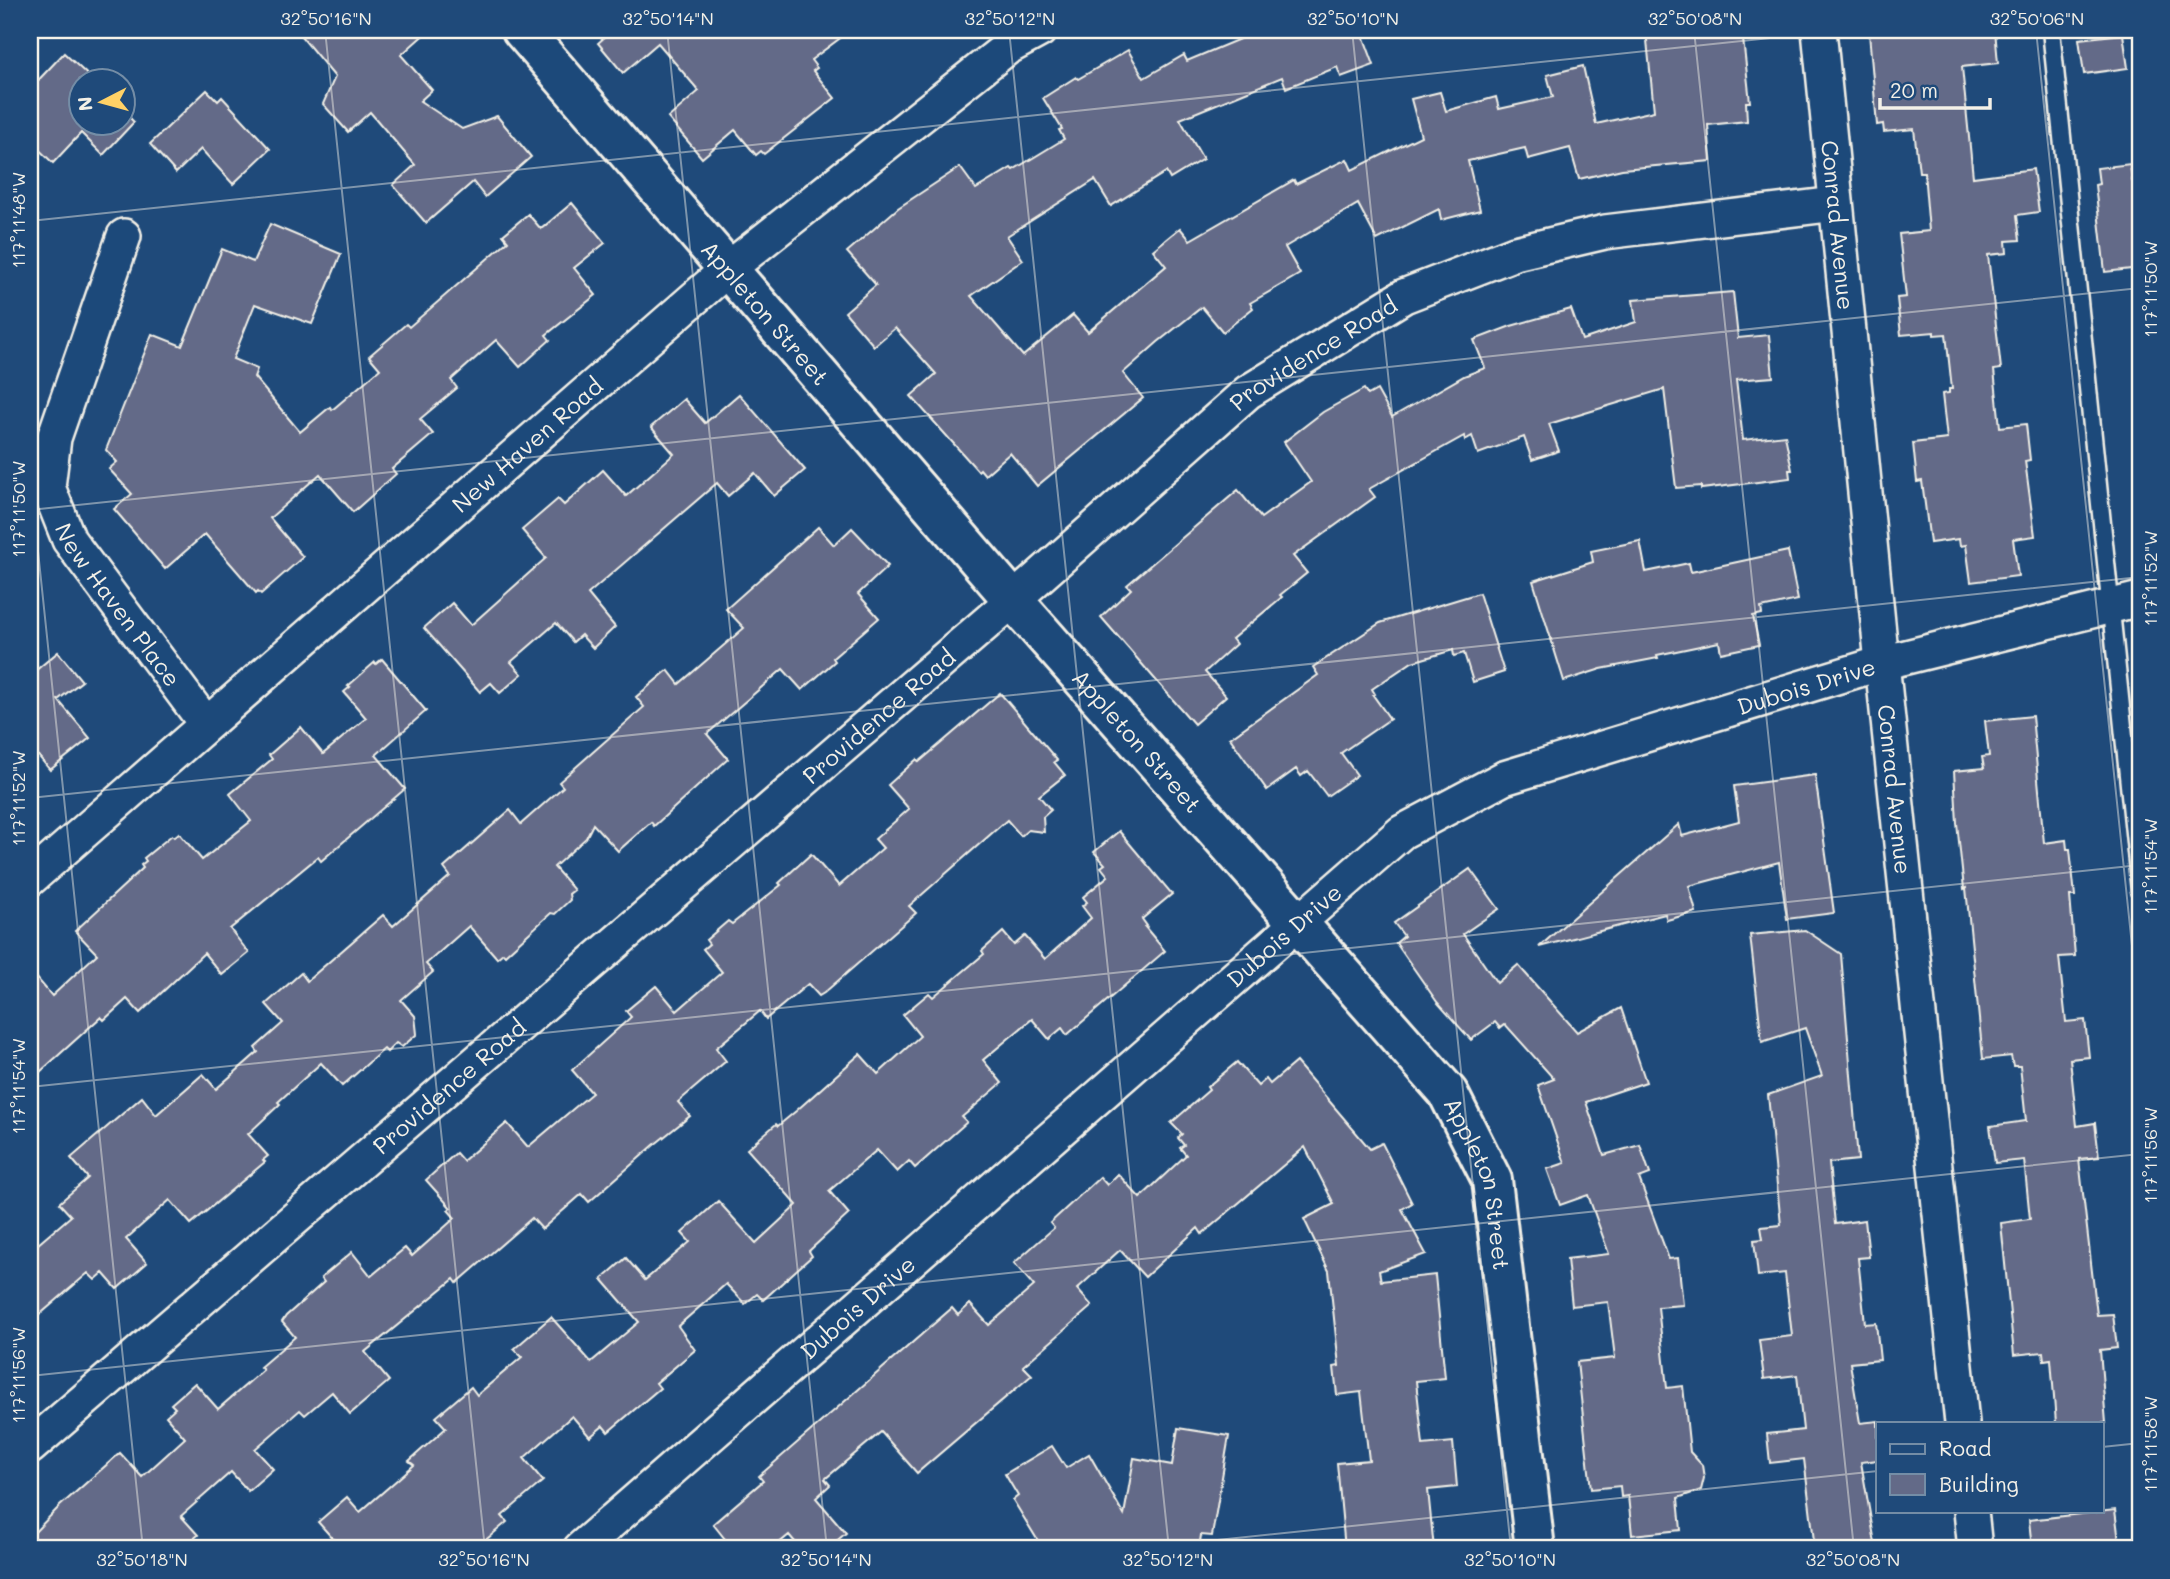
<svg xmlns="http://www.w3.org/2000/svg" width="2170" height="1579" font-family="Mali,sans-serif">
<style>
.building{fill:#636a88;stroke:#f4f1e8;stroke-width:2}
.lines{fill:none;stroke-linecap:round;stroke-linejoin:round}
.service-casing{stroke:#f4f1e8;stroke-width:21}
.minor-casing{stroke:#f4f1e8;stroke-width:38}
.tertiary-casing{stroke:#f4f1e8;stroke-width:44}
.service{stroke:#1f4a7a;stroke-width:16}
.minor{stroke:#1f4a7a;stroke-width:33}
.tertiary{stroke:#1f4a7a;stroke-width:38}
.ticks{fill:none;stroke:#f4f1e8;stroke-width:2;stroke-opacity:0.45}
.labels{text-anchor:middle;dominant-baseline:central;stroke-width:5;stroke-linejoin:round;paint-order:stroke}
.street-label{font-size:23px;fill:#f4f1e8;stroke:#1f4a7a}
.neatline{fill:none;stroke:#f4f1e8;stroke-width:2.5}
.ticks-label{font-size:18px;text-anchor:middle;fill:#f4f1e8}
</style>
<rect width="100%" height="100%" fill="#1f4a7a"/>
<filter id="ink" filterUnits="userSpaceOnUse"><feTurbulence type="fractalNoise" baseFrequency=".0143" numOctaves="2"/><feDisplacementMap in="SourceGraphic" scale="14" xChannelSelector="R" yChannelSelector="G"/><feConvolveMatrix kernelMatrix="1 2 1 2 8 2 1 2 1" color-interpolation-filters="sRGB"/></filter>
<g filter="url(#ink)">
<g class="building">
<path d="M 296,30 L 429,30 L 401,55 L 432,90 L 420,101 L 462,129 L 497,116 L 531,157 L 485,197 L 473,182 L 426,223 L 393,185 L 415,165 L 370,112 L 348,132 L 323,104 L 335,77 Z"/>
<path d="M 613,30 L 851,30 L 811,60 L 817,68 L 813,71 L 835,98 L 764,154 L 761,151 L 756,155 L 735,130 L 702,158 L 668,118 L 699,91 L 658,43 L 623,73 L 598,43 Z"/>
<path d="M 1261,30 L 1361,30 L 1374,65 L 1341,77 L 1337,67 L 1286,88 L 1282,77 L 1180,119 L 1203,159 L 1170,179 L 1166,172 L 1111,206 L 1095,180 L 1007,236 L 1023,260 L 971,296 L 1023,356 L 1073,315 L 1088,332 L 1166,266 L 1153,250 L 1180,228 L 1190,240 L 1294,180 L 1296,184 L 1347,159 L 1352,170 L 1421,136 L 1411,99 L 1440,92 L 1446,111 L 1496,97 L 1499,109 L 1553,97 L 1547,75 L 1583,66 L 1596,124 L 1654,111 L 1646,30 L 1742,30 L 1750,102 L 1746,102 L 1747,121 L 1708,125 L 1711,161 L 1622,169 L 1579,179 L 1570,148 L 1528,159 L 1525,148 L 1468,161 L 1480,210 L 1441,220 L 1439,209 L 1377,240 L 1358,204 L 1285,247 L 1300,274 L 1250,303 L 1253,308 L 1223,332 L 1202,307 L 1158,342 L 1123,373 L 1143,398 L 1037,486 L 1010,453 L 985,475 L 980,469 L 978,471 L 911,396 L 936,374 L 895,328 L 874,346 L 845,312 L 876,285 L 847,252 L 898,208 L 960,167 L 976,189 L 1011,168 L 1013,170 L 1064,139 L 1059,130 L 1062,129 L 1043,98 L 1076,77 L 1078,79 L 1128,50 L 1144,78 L 1184,55 L 1187,61 Z"/>
<path d="M 1878,30 L 1995,30 L 1998,63 L 1962,67 L 1973,177 L 2033,169 L 2039,212 L 2017,215 L 2020,240 L 2006,241 L 2007,253 L 1988,255 L 2001,369 L 1994,370 L 2000,427 L 2026,424 L 2030,460 L 2025,461 L 2035,536 L 2013,539 L 2018,576 L 1971,582 L 1966,545 L 1960,546 L 1959,539 L 1930,543 L 1922,481 L 1917,482 L 1913,443 L 1947,439 L 1942,394 L 1949,393 L 1949,389 L 1952,389 L 1946,334 L 1934,335 L 1934,332 L 1901,335 L 1897,298 L 1906,297 L 1899,234 L 1929,231 L 1924,172 L 1919,172 L 1914,129 L 1884,132 L 1883,124 L 1877,125 L 1869,33 L 1878,32 Z"/>
<path d="M 2123,34 L 2128,68 L 2084,74 L 2079,39 Z"/>
<path d="M 64,53 L 93,80 L 80,80 L 80,122 L 122,122 L 122,110 L 134,122 L 103,155 L 81,133 L 53,163 L 30,141 L 30,89 Z"/>
<path d="M 207,90 L 218,101 L 222,97 L 270,149 L 233,184 L 201,149 L 176,173 L 150,144 Z"/>
<path d="M 2130,164 L 2132,181 L 2138,180 L 2140,201 L 2140,268 L 2105,272 L 2095,185 L 2099,184 L 2097,168 Z"/>
<path d="M 572,203 L 605,243 L 574,268 L 596,295 L 546,335 L 550,340 L 520,367 L 496,340 L 451,380 L 457,388 L 420,419 L 433,434 L 392,469 L 396,474 L 353,512 L 320,474 L 270,518 L 303,557 L 261,594 L 258,591 L 256,593 L 205,534 L 165,569 L 114,509 L 132,494 L 109,469 L 117,462 L 106,450 L 152,334 L 182,346 L 222,249 L 253,262 L 270,224 L 341,254 L 312,324 L 255,304 L 233,359 L 257,369 L 254,377 L 300,432 L 330,407 L 332,410 L 380,369 L 369,356 L 406,324 L 409,327 L 508,241 L 503,235 L 528,214 L 541,229 Z"/>
<path d="M 1733,292 L 1738,338 L 1769,335 L 1773,377 L 1736,380 L 1743,440 L 1785,435 L 1792,470 L 1789,470 L 1790,478 L 1701,489 L 1701,486 L 1676,488 L 1664,389 L 1549,424 L 1559,451 L 1532,460 L 1524,437 L 1478,454 L 1472,436 L 1465,440 L 1464,436 L 1369,489 L 1375,497 L 1293,556 L 1307,573 L 1280,595 L 1282,597 L 1232,639 L 1236,644 L 1205,672 L 1226,696 L 1194,724 L 1101,617 L 1131,589 L 1127,585 L 1238,490 L 1261,518 L 1311,482 L 1284,442 L 1323,412 L 1364,389 L 1368,395 L 1377,390 L 1392,417 L 1464,376 L 1485,368 L 1474,340 L 1511,326 L 1571,309 L 1582,340 L 1636,322 L 1633,300 Z"/>
<path d="M 739,394 L 805,470 L 774,496 L 755,473 L 728,496 L 717,483 L 588,594 L 615,627 L 593,648 L 581,635 L 573,642 L 556,623 L 511,662 L 522,674 L 500,693 L 491,683 L 480,692 L 424,628 L 452,603 L 471,625 L 546,558 L 522,530 L 558,499 L 564,505 L 603,470 L 626,496 L 674,454 L 651,427 L 684,399 L 705,423 Z"/>
<path d="M 818,527 L 834,545 L 852,528 L 888,566 L 858,594 L 879,618 L 833,658 L 835,661 L 802,690 L 783,669 L 707,734 L 728,759 L 654,826 L 651,822 L 618,851 L 593,824 L 586,838 L 554,867 L 574,890 L 569,894 L 570,900 L 555,914 L 551,913 L 505,955 L 503,953 L 497,958 L 469,926 L 426,964 L 433,972 L 401,1000 L 415,1016 L 417,1034 L 402,1047 L 396,1043 L 387,1052 L 384,1049 L 342,1086 L 321,1063 L 278,1102 L 280,1104 L 248,1134 L 268,1156 L 263,1160 L 265,1162 L 191,1224 L 170,1200 L 126,1239 L 147,1263 L 117,1289 L 103,1273 L 95,1280 L 88,1273 L 30,1323 L 30,1251 L 71,1216 L 59,1203 L 88,1178 L 71,1158 L 142,1097 L 156,1115 L 203,1074 L 216,1089 L 258,1052 L 255,1048 L 283,1023 L 266,1004 L 301,973 L 307,981 L 383,915 L 393,926 L 450,876 L 444,868 L 510,810 L 521,824 L 563,787 L 559,782 L 644,707 L 636,697 L 668,670 L 679,684 L 744,628 L 726,609 Z"/>
<path d="M 1640,541 L 1646,572 L 1689,563 L 1691,572 L 1788,551 L 1798,600 L 1761,608 L 1762,614 L 1753,616 L 1759,645 L 1721,653 L 1719,642 L 1657,655 L 1658,658 L 1601,669 L 1564,681 L 1533,581 L 1593,562 L 1591,551 Z"/>
<path d="M 1479,593 L 1504,672 L 1473,682 L 1464,653 L 1454,656 L 1453,650 L 1412,662 L 1372,689 L 1375,694 L 1373,695 L 1390,719 L 1341,753 L 1357,775 L 1327,796 L 1308,771 L 1301,776 L 1296,769 L 1267,790 L 1230,738 L 1318,675 L 1313,667 L 1380,623 Z"/>
<path d="M 58,652 L 82,681 L 58,700 L 90,738 L 50,770 L 30,746 L 30,664 L 35,671 Z"/>
<path d="M 382,659 L 426,711 L 376,755 L 405,789 L 321,861 L 318,857 L 230,929 L 249,953 L 222,975 L 204,953 L 140,1013 L 127,999 L 104,1020 L 101,1017 L 30,1081 L 30,970 L 52,996 L 97,954 L 75,931 L 143,868 L 141,865 L 146,861 L 144,858 L 172,835 L 174,837 L 179,833 L 202,860 L 251,821 L 230,794 L 272,759 L 269,755 L 301,727 L 323,754 L 366,718 L 344,692 L 350,687 L 348,686 L 375,662 L 376,664 Z"/>
<path d="M 1000,693 L 1057,760 L 1054,762 L 1065,775 L 1039,796 L 1051,810 L 1043,817 L 1044,832 L 1028,830 L 1021,836 L 1007,820 L 909,906 L 916,913 L 824,993 L 819,996 L 808,984 L 766,1019 L 760,1011 L 716,1048 L 726,1061 L 678,1102 L 690,1116 L 654,1145 L 589,1202 L 582,1194 L 542,1229 L 532,1218 L 457,1283 L 454,1279 L 365,1352 L 389,1381 L 350,1414 L 332,1392 L 305,1415 L 300,1410 L 255,1449 L 273,1469 L 248,1491 L 231,1472 L 181,1516 L 198,1535 L 182,1549 L 30,1549 L 30,1537 L 60,1506 L 120,1453 L 142,1477 L 185,1438 L 166,1416 L 175,1408 L 171,1404 L 195,1383 L 218,1409 L 263,1370 L 260,1367 L 295,1337 L 282,1322 L 286,1316 L 324,1282 L 321,1278 L 352,1252 L 371,1276 L 405,1248 L 412,1256 L 455,1218 L 448,1210 L 451,1208 L 426,1180 L 456,1153 L 463,1161 L 507,1123 L 528,1147 L 592,1093 L 572,1070 L 631,1017 L 626,1011 L 656,986 L 677,1011 L 722,972 L 703,949 L 709,944 L 706,940 L 728,921 L 732,924 L 781,885 L 779,883 L 811,854 L 839,886 L 883,848 L 875,839 L 909,809 L 888,785 L 917,759 L 919,762 Z"/>
<path d="M 2032,716 L 2044,843 L 2066,840 L 2067,849 L 2070,849 L 2075,896 L 2070,896 L 2075,956 L 2059,957 L 2066,1022 L 2085,1020 L 2089,1057 L 2070,1059 L 2077,1126 L 2095,1123 L 2099,1157 L 2079,1159 L 2097,1315 L 2113,1314 L 2117,1348 L 2100,1350 L 2106,1423 L 2056,1423 L 2051,1359 L 2044,1360 L 2043,1352 L 2014,1355 L 2001,1223 L 2030,1219 L 2024,1160 L 1995,1163 L 1990,1126 L 2026,1121 L 2020,1066 L 2013,1066 L 2011,1056 L 1983,1059 L 1966,888 L 1964,889 L 1957,823 L 1954,771 L 1984,768 L 1982,757 L 1989,756 L 1985,721 Z"/>
<path d="M 1815,775 L 1834,913 L 1787,919 L 1779,862 L 1689,886 L 1696,912 L 1667,920 L 1665,914 L 1539,947 L 1679,824 L 1682,836 L 1739,821 L 1734,786 Z"/>
<path d="M 1119,831 L 1172,894 L 1142,919 L 1147,926 L 1145,927 L 1165,951 L 1067,1035 L 1062,1028 L 1049,1039 L 1032,1019 L 983,1060 L 1002,1083 L 962,1117 L 967,1122 L 915,1168 L 909,1161 L 897,1172 L 877,1150 L 829,1191 L 849,1214 L 809,1251 L 812,1256 L 763,1300 L 757,1294 L 745,1304 L 726,1284 L 678,1326 L 695,1350 L 656,1383 L 660,1388 L 608,1432 L 603,1426 L 590,1437 L 572,1416 L 524,1458 L 543,1481 L 502,1516 L 507,1522 L 475,1549 L 342,1549 L 318,1522 L 347,1497 L 360,1512 L 414,1465 L 409,1461 L 446,1428 L 436,1417 L 471,1387 L 477,1395 L 522,1357 L 514,1349 L 551,1317 L 591,1362 L 639,1322 L 602,1279 L 626,1258 L 645,1280 L 690,1242 L 682,1233 L 718,1201 L 756,1243 L 797,1205 L 747,1149 L 776,1124 L 778,1126 L 796,1111 L 860,1054 L 878,1074 L 920,1036 L 903,1015 L 929,993 L 933,997 L 984,954 L 982,951 L 1003,932 L 1014,945 L 1025,936 L 1045,959 L 1091,918 L 1082,906 L 1087,902 L 1083,897 L 1108,876 L 1101,867 L 1105,864 L 1094,852 Z"/>
<path d="M 1470,869 L 1499,909 L 1463,934 L 1497,983 L 1518,965 L 1577,1032 L 1621,1008 L 1646,1082 L 1586,1102 L 1604,1155 L 1640,1145 L 1650,1174 L 1639,1178 L 1669,1259 L 1678,1258 L 1683,1305 L 1658,1307 L 1667,1388 L 1683,1386 L 1690,1452 L 1702,1465 L 1704,1478 L 1701,1490 L 1678,1498 L 1681,1530 L 1632,1535 L 1628,1496 L 1621,1497 L 1620,1486 L 1591,1489 L 1577,1362 L 1615,1358 L 1608,1302 L 1572,1306 L 1567,1259 L 1609,1254 L 1588,1195 L 1560,1205 L 1547,1169 L 1565,1163 L 1538,1085 L 1554,1079 L 1505,1024 L 1500,1028 L 1495,1022 L 1471,1040 L 1437,1002 L 1396,943 L 1404,936 L 1394,923 Z"/>
<path d="M 1805,930 L 1841,954 L 1858,1160 L 1829,1163 L 1835,1224 L 1865,1220 L 1869,1257 L 1858,1258 L 1865,1324 L 1876,1323 L 1880,1360 L 1850,1363 L 1860,1423 L 1878,1421 L 1878,1460 L 1861,1462 L 1876,1549 L 1815,1549 L 1804,1459 L 1770,1463 L 1767,1434 L 1803,1430 L 1797,1375 L 1764,1379 L 1759,1340 L 1792,1336 L 1785,1273 L 1758,1276 L 1754,1240 L 1763,1239 L 1761,1227 L 1781,1225 L 1768,1095 L 1822,1076 L 1805,1028 L 1762,1042 L 1750,935 Z"/>
<path d="M 1237,1062 L 1258,1086 L 1266,1079 L 1270,1084 L 1296,1062 L 1370,1149 L 1382,1143 L 1412,1203 L 1402,1209 L 1426,1254 L 1379,1271 L 1381,1281 L 1435,1275 L 1445,1378 L 1416,1381 L 1423,1445 L 1453,1442 L 1457,1487 L 1428,1490 L 1434,1549 L 1345,1549 L 1337,1463 L 1369,1460 L 1361,1392 L 1337,1395 L 1334,1367 L 1339,1366 L 1329,1271 L 1304,1219 L 1334,1204 L 1305,1147 L 1202,1234 L 1198,1228 L 1145,1277 L 1120,1250 L 1077,1289 L 1092,1306 L 1023,1366 L 1032,1375 L 917,1473 L 881,1432 L 825,1479 L 830,1485 L 816,1498 L 846,1533 L 827,1549 L 801,1549 L 789,1535 L 772,1549 L 733,1549 L 713,1524 L 763,1481 L 759,1476 L 952,1308 L 958,1315 L 970,1304 L 989,1325 L 1034,1286 L 1014,1263 L 1054,1228 L 1050,1223 L 1100,1177 L 1107,1185 L 1118,1174 L 1140,1198 L 1186,1155 L 1180,1148 L 1184,1145 L 1178,1138 L 1182,1134 L 1171,1123 L 1209,1090 L 1207,1087 Z"/>
<path d="M 1178,1428 L 1229,1436 L 1212,1536 L 1201,1535 L 1199,1549 L 1043,1549 L 1013,1500 L 1018,1496 L 1005,1474 L 1052,1446 L 1066,1468 L 1089,1454 L 1124,1515 L 1134,1458 L 1172,1465 Z"/>
<path d="M 2115,1510 L 2120,1549 L 2032,1549 L 2029,1520 Z"/>
</g>
<g class="lines">
<defs>
<path id="service" d="M 2051,30 L 2140,891"/>
<g id="minor">
<path id="s1" d="M 1819,30 L 1882,663 L 1962,1423"/>
<path id="s2" d="M 124,236 L 54,438 L 48,487 L 69,540 L 206,724"/>
<path id="s3" d="M 30,879 L 729,268 L 1007,48 L 1040,30"/>
<path id="s4" d="M 30,1447 L 1013,600 L 1248,392 L 1404,296 L 1515,253 L 1605,232 L 1836,204"/>
<path d="M 1971,1511 L 1975,1549"/>
<path id="s5" d="M 580,1549 L 1402,832 L 1504,778 L 1882,663 L 2140,599"/>
</g>
<g id="tertiary">
<path id="s6" d="M 522,30 L 1013,600 L 1448,1093 L 1492,1180 L 1535,1549"/>
</g>
</defs>
<use href="#service" class="service-casing"/>
<use href="#minor" class="minor-casing"/>
<use href="#tertiary" class="tertiary-casing"/>
<use href="#service" class="service"/>
<use href="#minor" class="minor"/>
<use href="#tertiary" class="tertiary"/>
</g>
</g>
<path class="ticks" d="M 325,30 L 485,1549M 667,30 L 827,1549M 1009,30 L 1169,1549M 1352,30 L 1511,1549M 1694,30 L 1854,1549M 2036,30 L 2140,1022M 30,221 L 1846,30M 30,475 L 143,1549M 30,510 L 2140,288M 30,798 L 2140,577M 30,1087 L 2140,865M 30,1376 L 2140,1154M 2102,1447 L 2140,1443M 1132,1549 L 1878,1471"/>
<g class="labels">
<g class="street-label">
<text stroke="none"><textPath href="#s1" startOffset="196">Conrad Avenue</textPath></text>
<text stroke="none"><textPath href="#s6" startOffset="373">Appleton Street</textPath></text>
<text stroke="none"><textPath href="#s4" startOffset="1687">Providence Road</textPath></text>
<text stroke="none"><textPath href="#s3" startOffset="660">New Haven Road</textPath></text>
<text stroke="none"><textPath href="#s2" startOffset="401">New Haven Place</textPath></text>
<text stroke="none"><textPath href="#s5" startOffset="1522">Dubois Drive</textPath></text>
<text stroke="none"><textPath href="#s4" startOffset="1120">Providence Road</textPath></text>
<text stroke="none"><textPath href="#s6" startOffset="940">Appleton Street</textPath></text>
<text stroke="none"><textPath href="#s1" startOffset="763">Conrad Avenue</textPath></text>
<text stroke="none"><textPath href="#s5" startOffset="934">Dubois Drive</textPath></text>
<text stroke="none"><textPath href="#s4" startOffset="553">Providence Road</textPath></text>
<text stroke="none"><textPath href="#s6" startOffset="1507">Appleton Street</textPath></text>
<text stroke="none"><textPath href="#s5" startOffset="368">Dubois Drive</textPath></text>
</g>
</g>
<rect width="2170" height="1579" fill="none" stroke="#1f4a7a" stroke-width="77"/>
<rect x="1876" y="1422" width="228" height="91" fill="#1f4a7a" stroke="#748da6" stroke-width="2"/>
<rect x="1890" y="1444" width="35" height="10" fill="#1f4a7a" stroke="#748da6" stroke-width="2"/>
<text x="1939" y="1456" font-size="21" fill="#f4f1e8">Road</text>
<rect x="1890" y="1474" width="35" height="21" fill="#636a88" stroke="#748da6" stroke-width="2"/>
<text x="1939" y="1492" font-size="21" fill="#f4f1e8">Building</text>
<g transform="translate(102 102) rotate(264)"><circle r="33" fill="#1f4a7a" stroke="#748da6" stroke-width="2"/>
<path d="M0-5L12 26L0 18L-12 26Z" fill="#ffd166"/>
<text y="-10" font-size="19" font-weight="bold" text-anchor="middle" fill="#f4f1e8">N</text>
</g>
<path d="M1880 98v10h110v-10" fill="none" stroke="#f4f1e8" stroke-width="3.5"/>
<text x="1890" y="98" font-size="21" fill="#f4f1e8" stroke="#1f4a7a" stroke-width="5" paint-order="stroke">20 m</text>
<rect x="38" y="38" width="2094" height="1502" class="neatline"/>
<g class="ticks-label">
<text x="326" y="25">32°50'16"N</text>
<text x="668" y="25">32°50'14"N</text>
<text x="1010" y="25">32°50'12"N</text>
<text x="1353" y="25">32°50'10"N</text>
<text x="1695" y="25">32°50'08"N</text>
<text x="2037" y="25">32°50'06"N</text>
<text transform="translate(19 220) rotate(-90)" y="6">117°11'48"W</text>
<text transform="translate(2151 289) rotate(-90)" y="6">117°11'50"W</text>
<text transform="translate(19 509) rotate(-90)" y="6">117°11'50"W</text>
<text transform="translate(2151 578) rotate(-90)" y="6">117°11'52"W</text>
<text transform="translate(19 798) rotate(-90)" y="6">117°11'52"W</text>
<text transform="translate(2151 866) rotate(-90)" y="6">117°11'54"W</text>
<text transform="translate(19 1086) rotate(-90)" y="6">117°11'54"W</text>
<text transform="translate(2151 1155) rotate(-90)" y="6">117°11'56"W</text>
<text transform="translate(19 1375) rotate(-90)" y="6">117°11'56"W</text>
<text transform="translate(2151 1444) rotate(-90)" y="6">117°11'58"W</text>
<text x="142" y="1566">32°50'18"N</text>
<text x="484" y="1566">32°50'16"N</text>
<text x="826" y="1566">32°50'14"N</text>
<text x="1168" y="1566">32°50'12"N</text>
<text x="1510" y="1566">32°50'10"N</text>
<text x="1853" y="1566">32°50'08"N</text>
</g>
</svg>
